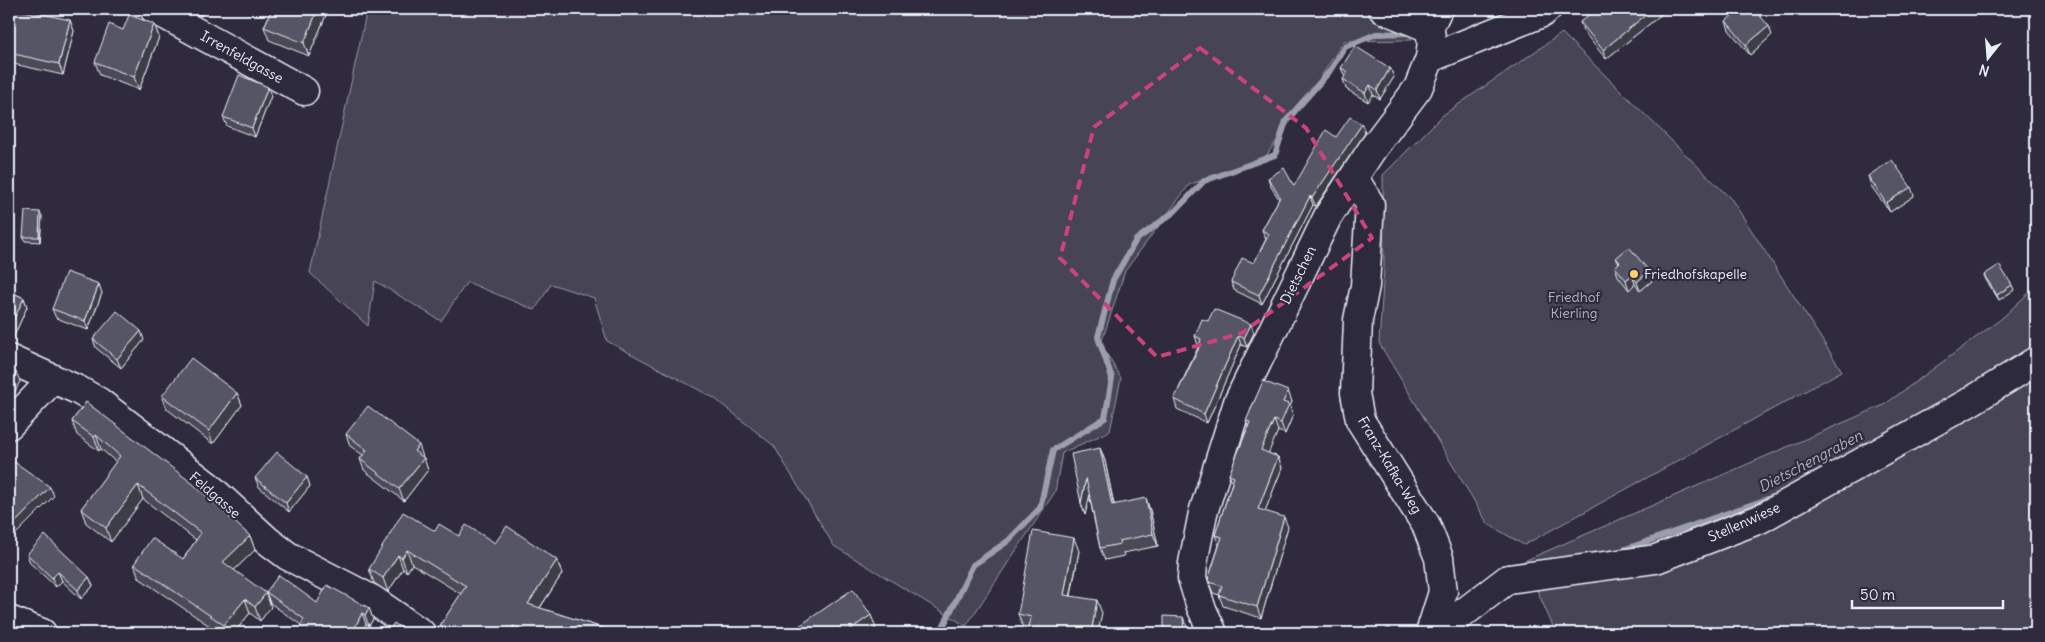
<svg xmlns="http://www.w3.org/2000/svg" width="2045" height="642" font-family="Delius,sans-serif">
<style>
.green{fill:#464455;stroke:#979aa6}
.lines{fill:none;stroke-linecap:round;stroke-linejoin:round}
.stream{stroke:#9c9fab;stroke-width:6}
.minor-casing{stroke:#e8f1f8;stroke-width:31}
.major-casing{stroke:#e8f1f8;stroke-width:31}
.minor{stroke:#2f2a3d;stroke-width:28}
.major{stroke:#2f2a3d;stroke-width:28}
.wall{fill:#4b4957;stroke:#e8f1f8}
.shaded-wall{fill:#3d3c47;stroke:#e8f1f8}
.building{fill:#575565;stroke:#e8f1f8}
.marked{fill:none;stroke:#ca437a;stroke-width:4;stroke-dasharray:10 6;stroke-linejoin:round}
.poi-dot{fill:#ffd166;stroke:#2f2a3d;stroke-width:2}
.labels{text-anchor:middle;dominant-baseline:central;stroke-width:4.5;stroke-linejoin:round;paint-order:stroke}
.street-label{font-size:14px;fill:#e8f1f8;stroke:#2f2a3d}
.poi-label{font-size:14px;fill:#e8f1f8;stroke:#2f2a3d;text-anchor:start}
.park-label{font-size:14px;fill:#afb4bf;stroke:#2f2a3d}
.water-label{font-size:15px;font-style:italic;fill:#afb4be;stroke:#2f2a3d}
</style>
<rect width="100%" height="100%" fill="#2f2a3d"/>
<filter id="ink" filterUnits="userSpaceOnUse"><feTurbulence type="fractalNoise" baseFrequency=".02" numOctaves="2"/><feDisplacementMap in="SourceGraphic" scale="10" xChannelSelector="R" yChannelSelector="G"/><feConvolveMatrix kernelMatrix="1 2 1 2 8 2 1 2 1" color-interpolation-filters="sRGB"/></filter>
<g filter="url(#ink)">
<g class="green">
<path d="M 367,9 L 1370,9 L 1398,20 L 1412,40 L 1344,41 L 1307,98 L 1266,156 L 1189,185 L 1125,271 L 1101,344 L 1121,378 L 1110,431 L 1062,453 L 1055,492 L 966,626 L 834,546 L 774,446 L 714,398 L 607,341 L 594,298 L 551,284 L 535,310 L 467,282 L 441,321 L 375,281 L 368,326 L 310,273 Z"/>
<path d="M 1562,33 L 1732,200 L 1842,371 L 1524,545 L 1488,524 L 1379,343 L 1384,269 L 1383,175 L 1443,115 Z"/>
<path d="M 2036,286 L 2036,633 L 1556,633 L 1524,561 L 1884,405 L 2001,319 Z"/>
</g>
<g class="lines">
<g class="stream">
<path d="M 1620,551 L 1776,496"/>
<path d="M 936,633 L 943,627 L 973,565 L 1008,541 L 1040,508 L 1053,450 L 1105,418 L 1112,378 L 1098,337 L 1113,280 L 1136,240 L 1175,211 L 1204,181 L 1275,155 L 1286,121 L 1329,72 L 1345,47 L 1376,34 L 1409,33"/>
</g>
<defs>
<g id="minor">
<path d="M 154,9 L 304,91"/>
<path d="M 1383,9 L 1429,28"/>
<path d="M 1430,58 L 1542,13 L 1547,9"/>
<path d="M 1354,178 L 1370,204 L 1365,286 L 1358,320 L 1355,393 L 1360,420 L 1426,525 L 1439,558 L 1443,592 L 1430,633"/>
<path d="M 9,359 L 78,390 L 99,402 L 207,485 L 268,541 L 288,556 L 373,600 L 421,633"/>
<path d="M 9,425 L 53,379"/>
<path d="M 1213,633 L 1201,607 L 1192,578 L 1193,563 L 1203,513 L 1238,402 L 1328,216 L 1373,148 L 1418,88 L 1430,58 L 1432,41 L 1429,28 L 1438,9"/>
<path d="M 1437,633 L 1508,579 L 1656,559 L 1760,519 L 1968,403 L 2036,361"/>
</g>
<path id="major" d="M 9,620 L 42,633"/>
</defs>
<use href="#minor" class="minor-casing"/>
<use href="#major" class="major-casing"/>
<use href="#minor" class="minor"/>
<use href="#major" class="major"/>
</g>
<g class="wall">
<path d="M 9,9 L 70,20 L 74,31 L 63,75 L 9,63 Z"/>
<path d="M 187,9 L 204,9 L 201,16 Z"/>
<path d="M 272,9 L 324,9 L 326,15 L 309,56 L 269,40 L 264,27 Z"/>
<path d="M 1596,9 L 1668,9 L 1606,59 L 1583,31 L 1580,22 Z"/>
<path d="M 1726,21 L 1772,35 L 1750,55 L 1729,30 Z"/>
<path d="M 154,24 L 159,37 L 139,90 L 100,75 L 95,62 L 123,30 Z"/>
<path d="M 1341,68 L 1390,68 L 1394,77 L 1380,99 L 1373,95 L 1368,102 L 1346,89 L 1343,79 L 1345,77 Z"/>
<path d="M 271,96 L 255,137 L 227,126 L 223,117 Z"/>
<path d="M 1365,133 L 1316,206 L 1313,205 L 1262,304 L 1234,290 L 1231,282 L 1254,263 L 1266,239 L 1262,230 L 1279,199 L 1271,187 L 1268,178 L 1294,186 L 1336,137 Z"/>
<path d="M 1868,176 L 1914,196 L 1890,212 L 1871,186 Z"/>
<path d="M 42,216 L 40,242 L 25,241 L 23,237 Z"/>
<path d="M 1616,258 L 1653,280 L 1640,291 L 1635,284 L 1629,290 L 1618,276 L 1615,267 L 1619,264 Z"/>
<path d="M 1984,275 L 2014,290 L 1999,300 L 1986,280 Z"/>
<path d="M 9,291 L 24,298 L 27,307 L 13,338 L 9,336 Z"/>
<path d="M 102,293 L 88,330 L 56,318 L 52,309 Z"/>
<path d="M 1208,321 L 1254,333 L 1247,347 L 1241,345 L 1207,423 L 1177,409 L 1174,399 L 1199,345 L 1198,345 L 1195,336 Z"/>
<path d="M 93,339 L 144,340 L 121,368 L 96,348 Z"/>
<path d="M 1288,391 L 1292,402 L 1290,406 L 1293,415 L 1285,434 L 1278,431 L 1268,453 L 1278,457 L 1282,468 L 1265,511 L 1288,527 L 1261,618 L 1223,606 L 1219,595 L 1213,593 L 1208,580 L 1219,545 L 1215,535 L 1232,482 L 1229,475 L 1248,426 L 1246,421 Z"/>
<path d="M 237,393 L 242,405 L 213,444 L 167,409 L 162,396 Z"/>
<path d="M 86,402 L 250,536 L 255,550 L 234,570 L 271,607 L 260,621 L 250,613 L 234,633 L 220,633 L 139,578 L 134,564 L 183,559 L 196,540 L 143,499 L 111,542 L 86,523 L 81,509 L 116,462 L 101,449 L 99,451 L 77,435 L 72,421 Z"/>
<path d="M 346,434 L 423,457 L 428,470 L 404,501 L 364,470 L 360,459 L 363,455 L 350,446 Z"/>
<path d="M 1100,448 L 1105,461 L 1114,504 L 1150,510 L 1158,546 L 1123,553 L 1124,556 L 1105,560 L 1100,548 L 1089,495 L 1085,515 L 1081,503 Z"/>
<path d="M 307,477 L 310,486 L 289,512 L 259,487 L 255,478 Z"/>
<path d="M 435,531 L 495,543 L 557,560 L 562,574 L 540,608 L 606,629 L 607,633 L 435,633 L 461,594 L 412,564 L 407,572 L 403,569 L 388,592 L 374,583 L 369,569 Z"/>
<path d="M 1079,551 L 1071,596 L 1102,613 L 1029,629 L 1023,627 L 1018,614 Z"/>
<path d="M 27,554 L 89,577 L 93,586 L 81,599 L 62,581 L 56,587 L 30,563 Z"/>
<path d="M 266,592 L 317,603 L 369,608 L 373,619 L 369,626 L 366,624 L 301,625 L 270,603 Z"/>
</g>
<g class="shaded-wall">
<path d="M 199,9 L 204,9 L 201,16 Z"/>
<path d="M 318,9 L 324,9 L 326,15 L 309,56 L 304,43 Z"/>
<path d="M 1653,9 L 1668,9 L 1606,59 L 1603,50 Z"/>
<path d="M 70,20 L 74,31 L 63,75 L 59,64 Z"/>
<path d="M 154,24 L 159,37 L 139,90 L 134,77 Z"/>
<path d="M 1769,26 L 1772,35 L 1750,55 L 1746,45 Z"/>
<path d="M 1390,68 L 1394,77 L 1380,99 L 1377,90 Z"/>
<path d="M 1370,85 L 1373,95 L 1368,102 L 1365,93 Z"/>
<path d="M 268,87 L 271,96 L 255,137 L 252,128 Z"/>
<path d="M 1362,124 L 1365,133 L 1316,206 L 1312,198 Z"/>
<path d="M 1911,187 L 1914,196 L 1890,212 L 1886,203 Z"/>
<path d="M 1310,196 L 1313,205 L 1262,304 L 1259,295 Z"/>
<path d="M 40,212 L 42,216 L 40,242 L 39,237 Z"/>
<path d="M 1649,271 L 1653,280 L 1640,291 L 1637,282 Z"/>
<path d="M 1632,275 L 1635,284 L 1629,290 L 1626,280 Z"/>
<path d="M 99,284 L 102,293 L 88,330 L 85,321 Z"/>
<path d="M 2012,285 L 2014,290 L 1999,300 L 1997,295 Z"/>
<path d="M 24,298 L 27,307 L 13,338 L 9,329 Z"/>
<path d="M 1251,324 L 1254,333 L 1247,347 L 1244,338 Z"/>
<path d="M 141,331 L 144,340 L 121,368 L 117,359 Z"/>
<path d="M 1238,336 L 1241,345 L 1207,423 L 1204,414 Z"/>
<path d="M 16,372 L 20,381 L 12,399 L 9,403 L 9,390 Z"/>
<path d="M 1288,391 L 1292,402 L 1290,406 L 1293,415 L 1285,434 L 1281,423 L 1283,402 Z"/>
<path d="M 237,393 L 242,405 L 213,444 L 209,431 Z"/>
<path d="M 1274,420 L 1278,431 L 1265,461 L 1261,450 Z"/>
<path d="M 96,435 L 101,449 L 99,451 L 94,437 Z"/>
<path d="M 419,445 L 423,457 L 419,462 L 414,451 Z"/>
<path d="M 1100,448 L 1105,461 L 1116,517 L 1112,505 Z"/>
<path d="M 1278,457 L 1282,468 L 1262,519 L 1258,509 Z"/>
<path d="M 424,458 L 428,470 L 404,501 L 399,489 Z"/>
<path d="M 307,477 L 310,486 L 289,512 L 286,503 Z"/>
<path d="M 1086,478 L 1091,490 L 1085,515 L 1081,503 Z"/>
<path d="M 138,485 L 143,499 L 111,542 L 106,528 Z"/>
<path d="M 50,487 L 54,496 L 9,541 L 9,529 Z"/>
<path d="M 1146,498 L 1150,510 L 1158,546 L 1153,534 Z"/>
<path d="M 1284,517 L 1288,527 L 1261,618 L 1257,607 Z"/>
<path d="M 250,536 L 255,550 L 228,576 L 223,562 Z"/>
<path d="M 1074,538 L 1079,551 L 1068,608 L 1064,595 Z"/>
<path d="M 407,550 L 412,564 L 407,572 L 402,558 Z"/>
<path d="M 398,555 L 403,569 L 388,592 L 383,578 Z"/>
<path d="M 557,560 L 562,574 L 533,618 L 528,604 Z"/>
<path d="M 58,572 L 62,581 L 56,587 L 52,578 Z"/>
<path d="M 89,577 L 93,586 L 81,599 L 78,590 Z"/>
<path d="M 266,593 L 271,607 L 260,621 L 255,607 Z"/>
<path d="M 245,599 L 250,613 L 234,633 L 227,633 L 224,625 Z"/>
<path d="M 1097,600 L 1102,613 L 1098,633 L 1091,633 Z"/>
<path d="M 369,608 L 373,619 L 369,626 L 365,615 Z"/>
<path d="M 362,613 L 366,624 L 361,633 L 352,633 Z"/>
<path d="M 871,615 L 876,628 L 869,633 L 845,633 Z"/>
<path d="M 1183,617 L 1188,629 L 1188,633 L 1184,633 Z"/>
<path d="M 513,626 L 515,633 L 508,633 Z"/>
</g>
<g class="building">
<path d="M 9,9 L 16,9 L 33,13 L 33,12 L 70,20 L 59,64 L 9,53 Z"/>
<path d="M 272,9 L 318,9 L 304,43 L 264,27 Z"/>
<path d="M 1596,9 L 1653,9 L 1603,50 L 1580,22 Z"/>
<path d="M 1740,9 L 1754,9 L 1769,26 L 1746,45 L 1726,21 Z"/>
<path d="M 129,15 L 154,24 L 134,77 L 95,62 L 109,24 L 123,30 Z"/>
<path d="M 1355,46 L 1390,68 L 1377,90 L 1370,85 L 1365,93 L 1343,79 L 1348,72 L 1341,68 Z"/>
<path d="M 239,75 L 268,87 L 252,128 L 223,117 Z"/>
<path d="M 1350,117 L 1362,124 L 1312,198 L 1310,196 L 1259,295 L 1231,282 L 1242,258 L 1254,263 L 1269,234 L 1262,230 L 1280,197 L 1268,178 L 1284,168 L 1294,186 L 1326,130 L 1336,137 Z"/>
<path d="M 1892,160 L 1911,187 L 1886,203 L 1868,176 Z"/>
<path d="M 25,211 L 40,212 L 39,237 L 23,237 Z"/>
<path d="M 1629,247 L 1649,271 L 1637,282 L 1632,275 L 1626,280 L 1615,267 L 1620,262 L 1616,258 Z"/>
<path d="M 1999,265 L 2012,285 L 1997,295 L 1984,275 Z"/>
<path d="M 66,272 L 99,284 L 85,321 L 52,309 Z"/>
<path d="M 9,291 L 24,298 L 9,329 Z"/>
<path d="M 1214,309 L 1251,324 L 1244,338 L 1238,336 L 1204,414 L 1174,399 L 1198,350 L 1201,339 L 1195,336 L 1202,319 L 1208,321 Z"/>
<path d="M 117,311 L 141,331 L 117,359 L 93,339 Z"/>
<path d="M 191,358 L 237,393 L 209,431 L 162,396 Z"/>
<path d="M 9,368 L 16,372 L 9,390 Z"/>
<path d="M 1263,381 L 1288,391 L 1283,402 L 1289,404 L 1281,423 L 1274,420 L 1261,450 L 1278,457 L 1258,509 L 1284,517 L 1257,607 L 1219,595 L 1222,586 L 1209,582 L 1208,580 L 1222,537 L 1215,535 L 1234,477 L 1229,475 L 1250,422 L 1246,421 Z"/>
<path d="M 86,402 L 192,483 L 250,536 L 223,562 L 266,593 L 255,607 L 245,599 L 224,625 L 134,564 L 152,538 L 183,559 L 201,533 L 138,485 L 106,528 L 81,509 L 120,456 L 96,435 L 94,437 L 72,421 Z"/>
<path d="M 368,406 L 419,445 L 414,451 L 424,458 L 399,489 L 360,459 L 367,450 L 346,434 Z"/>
<path d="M 1100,448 L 1112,505 L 1146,498 L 1153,534 L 1119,541 L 1120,544 L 1100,548 L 1086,478 L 1081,503 L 1071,454 Z"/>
<path d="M 277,452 L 307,477 L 286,503 L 255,478 Z"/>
<path d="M 9,458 L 50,487 L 9,529 L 9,494 L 11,492 L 9,490 Z"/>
<path d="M 403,512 L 435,531 L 439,524 L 459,536 L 466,525 L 495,543 L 507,526 L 557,560 L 528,604 L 606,629 L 604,633 L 534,633 L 513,626 L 508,633 L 435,633 L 466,586 L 407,550 L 402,558 L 398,555 L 383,578 L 369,569 Z"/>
<path d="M 1033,531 L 1074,538 L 1064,595 L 1097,600 L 1091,633 L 1028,633 L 1031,617 L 1018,614 Z"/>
<path d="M 45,535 L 89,577 L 78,590 L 58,572 L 52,578 L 27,554 Z"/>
<path d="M 279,575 L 317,603 L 327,585 L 369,608 L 365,615 L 362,613 L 352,633 L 297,633 L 304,619 L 266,592 Z"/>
<path d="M 853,589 L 871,615 L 845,633 L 789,633 Z"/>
<path d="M 1164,616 L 1183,617 L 1184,633 L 1164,633 Z"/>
<path d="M 394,623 L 407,632 L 411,633 L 387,633 Z"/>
<path d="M 1389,627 L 1394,633 L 1381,633 Z"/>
</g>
</g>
<path class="marked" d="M 1200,48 L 1306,128 L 1372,238 L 1242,333 L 1157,357 L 1060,258 L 1094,127 Z"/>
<circle class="poi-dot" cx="1634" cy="274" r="5"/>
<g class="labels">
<g class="street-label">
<text transform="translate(242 57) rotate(29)">Irrenfeldgasse</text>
<text transform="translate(1298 275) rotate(-64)">Dietschen</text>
<text transform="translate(1390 465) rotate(59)">Franz-Kafka-Weg</text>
<text transform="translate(215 495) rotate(41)">Feldgasse</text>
<text transform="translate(1744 522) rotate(-24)">Stellenwiese</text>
</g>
<g class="poi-label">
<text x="1644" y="274">Friedhofskapelle</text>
</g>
<g class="park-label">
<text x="1574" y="297">Friedhof<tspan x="1574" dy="16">Kierling</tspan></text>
</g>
<g class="water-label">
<text transform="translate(1810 461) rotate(-28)">Dietschengraben</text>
</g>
</g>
<rect width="2045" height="642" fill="none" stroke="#2f2a3d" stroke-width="30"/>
<rect x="15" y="15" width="2015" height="612" fill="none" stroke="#e8f1f8" stroke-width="2" filter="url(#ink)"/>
<g transform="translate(1988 58) rotate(197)" stroke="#2f2a3d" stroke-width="4" paint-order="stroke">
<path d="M0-4L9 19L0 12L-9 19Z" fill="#e8f1f8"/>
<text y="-8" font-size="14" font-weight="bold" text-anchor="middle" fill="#e8f1f8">N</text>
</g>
<path d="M1852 600v8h151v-8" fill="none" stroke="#e8f1f8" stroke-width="2.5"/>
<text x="1860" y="600" font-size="15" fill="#e8f1f8" stroke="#2f2a3d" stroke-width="4" paint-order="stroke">50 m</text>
</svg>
